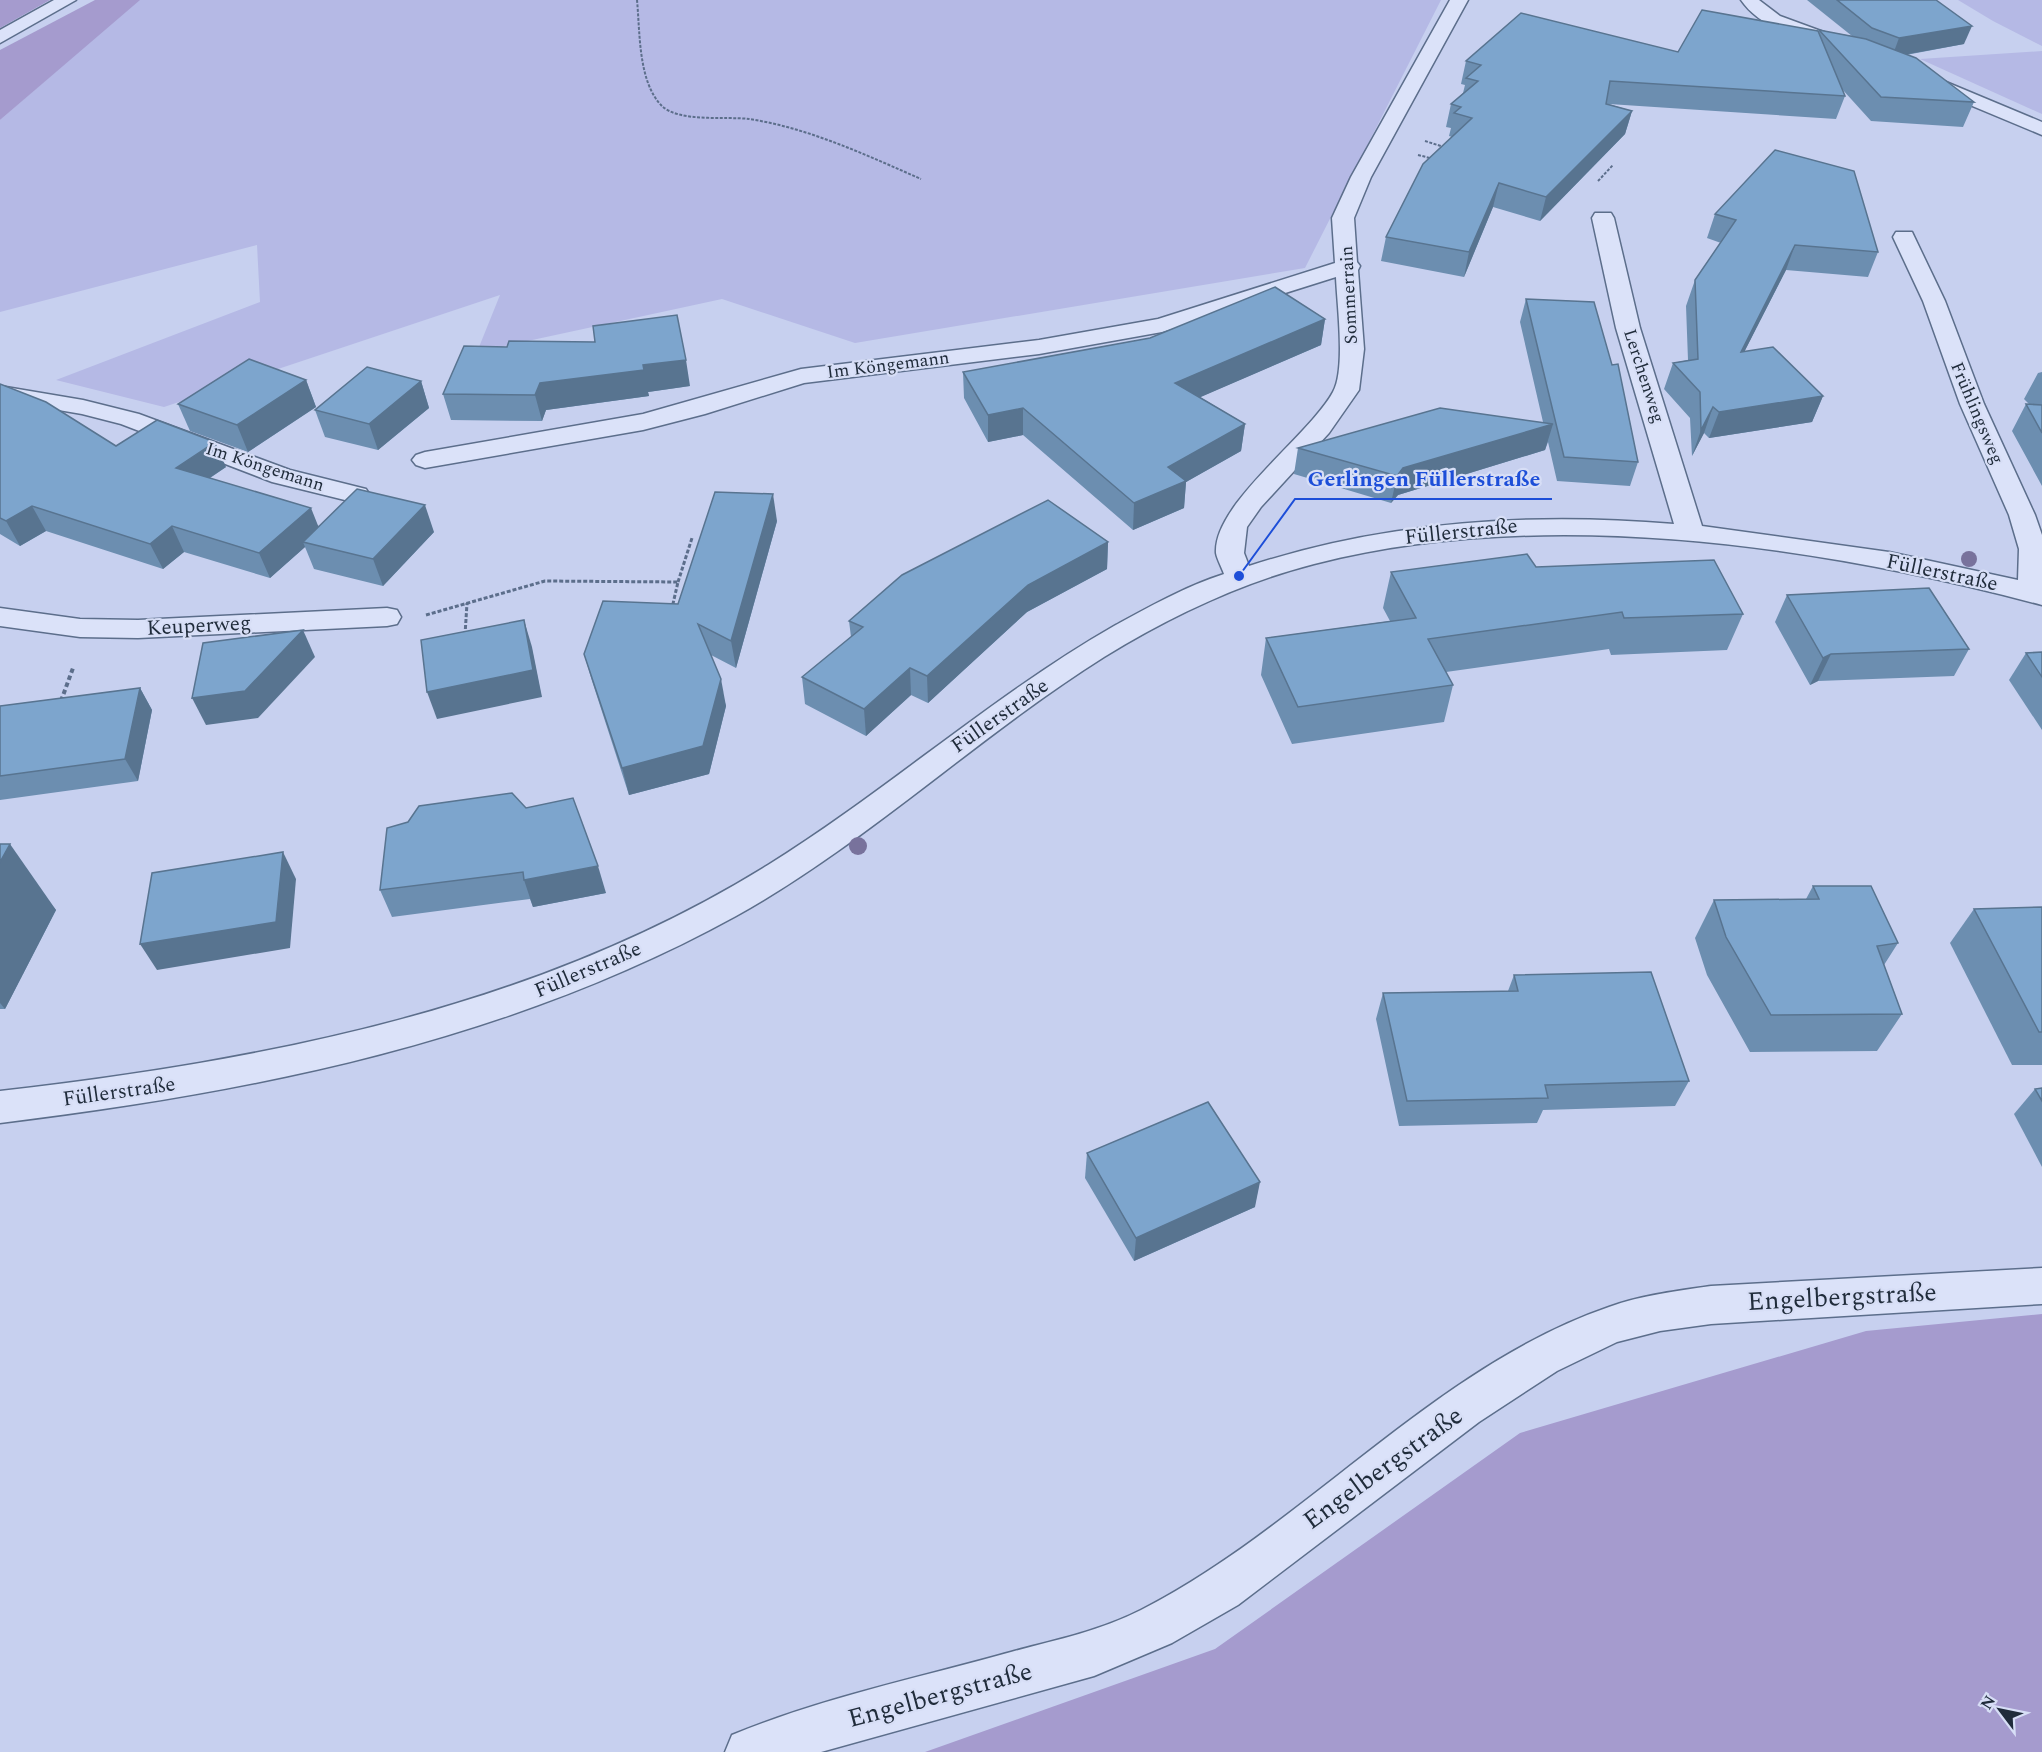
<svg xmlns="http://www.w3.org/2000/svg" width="2042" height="1752" font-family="Spectral,serif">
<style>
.farmland{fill:#b5b9e5}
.green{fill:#a59bce}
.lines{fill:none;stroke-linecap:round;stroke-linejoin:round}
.street-casing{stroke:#5c6e8b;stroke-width:3}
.path-far2{stroke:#5c6e8b;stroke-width:2;stroke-dasharray:3 1.5;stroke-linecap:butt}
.path-far1{stroke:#5c6e8b;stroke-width:3;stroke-dasharray:4 2;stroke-linecap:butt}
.path{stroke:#5c6e8b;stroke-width:4;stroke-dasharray:4.5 3;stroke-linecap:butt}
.street{fill:#dbe2f9;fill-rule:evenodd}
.tree{fill:#78729c}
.wall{fill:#6c8eb0}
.shaded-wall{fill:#587490}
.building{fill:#7da5cd;stroke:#587490;stroke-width:1.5}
.labels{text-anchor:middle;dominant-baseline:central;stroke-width:4.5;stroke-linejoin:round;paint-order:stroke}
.far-street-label{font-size:18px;fill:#202c3b;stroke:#d7def6}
.street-label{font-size:21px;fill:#202c3b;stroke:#d7def6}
.near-street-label{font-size:26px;fill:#202c3b;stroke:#d7def6}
.leader{fill:none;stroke:#1d4ed8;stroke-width:2}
.callout-dot{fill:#1d4ed8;stroke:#d7def6;stroke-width:2}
.callout-label{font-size:22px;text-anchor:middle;font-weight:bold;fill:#1d4ed8;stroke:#d7def6;stroke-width:4.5;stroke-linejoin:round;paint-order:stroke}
</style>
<rect width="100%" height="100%" fill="#c7d0ef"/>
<g class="farmland">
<path d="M 138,0 L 1441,0 L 1305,268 L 855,343 L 722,299 L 477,352 L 500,295 L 164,407 L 56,380 L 260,302 L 257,245 L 0,312 L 0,120 Z"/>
<path d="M 1958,0 L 2042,0 L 2042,46 L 1993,21 Z"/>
<path d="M 2042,51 L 2042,114 L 1920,59 Z"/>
</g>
<g class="green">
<path d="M 0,0 L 50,0 L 0,28 Z"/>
<path d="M 95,0 L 140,0 L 0,120 L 0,50 Z"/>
<path d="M 2042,1314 L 2042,1752 L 925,1752 L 1215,1649 L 1520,1433 L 1866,1331 Z"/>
</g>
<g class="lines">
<defs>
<g id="street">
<path d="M 54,0 L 76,0 L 0,43 L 0,30 Z"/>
<path d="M 1450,0 L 1468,0 L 1371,177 L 1354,218 L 1357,262 L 1360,266 L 1358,270 L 1364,349 L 1359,390 L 1329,433 L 1261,507 L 1247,527 L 1244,553 L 1249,566 C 1387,521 1530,512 1674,524 L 1616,328 L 1592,218 L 1595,213 L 1611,213 L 1614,218 L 1640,328 L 1702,526 L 1889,552 L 2018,580 L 2019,549 L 2009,515 L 1960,404 L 1923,301 L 1893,237 L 1896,232 L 1912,232 L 1945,301 L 1984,404 L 2035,515 L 2042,535 L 2042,605 C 1816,545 1544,505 1314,564 C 1240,583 1169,617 1104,657 C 977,737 867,843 736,916 C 509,1041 255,1092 0,1123 L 0,1091 C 267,1060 536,1009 768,865 C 887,791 992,696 1114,626 C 1149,607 1186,586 1224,574 C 1222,568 1217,559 1216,553 C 1213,504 1309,436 1333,392 C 1346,369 1337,304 1336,277 L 1162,332 L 1039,354 L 804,383 L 705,414 L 643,430 L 425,468 L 416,465 L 412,460 L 416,455 L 425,452 L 643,414 L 801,369 L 1039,340 L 1158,319 L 1335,263 L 1332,218 L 1351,177 Z"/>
<path d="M 1741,0 L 1759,0 L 1780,16 L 1840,38 L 1842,42 L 1833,48 C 1801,40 1760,28 1741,0 Z"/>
<path d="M 1922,72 L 2042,122 L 2042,135 L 1915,82 L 1912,78 L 1915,74 Z"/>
<path d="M 0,386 L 83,400 L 139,414 L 290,470 L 366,489 L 370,495 L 366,501 L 357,503 L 272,482 L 121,424 L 82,414 L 0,400 Z"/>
<path d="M 0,608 L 80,619 L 138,620 L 387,608 L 397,610 L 401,617 L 397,624 L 387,626 L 138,638 L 80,637 L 0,626 Z"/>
<path d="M 2042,1268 L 2042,1304 L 1711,1324 L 1660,1331 L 1617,1342 L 1557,1371 L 1479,1422 L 1238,1605 L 1172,1643 L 1094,1676 L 821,1752 L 725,1752 L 732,1735 C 821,1698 918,1678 1011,1652 C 1055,1640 1100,1631 1141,1610 C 1304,1527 1434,1367 1609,1307 C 1642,1295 1677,1291 1711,1286 Z"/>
</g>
</defs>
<use href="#street" class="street-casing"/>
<g class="path-far2">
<path d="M 637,0 C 640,31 638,81 661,105 C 678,123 726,116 749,119 C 809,128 866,155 921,179"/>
<path d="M 1425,141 L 1444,147"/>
<path d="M 1418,155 L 1434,159"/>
<path d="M 1598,181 L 1613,165"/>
</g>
<g class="path-far1">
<path d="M 678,582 L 692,538"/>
<path d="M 426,615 L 545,581 L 678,582 L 672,608"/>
<path d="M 465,635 L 467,603"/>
</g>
<path class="path" d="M 61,701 L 73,668"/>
<use href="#street" class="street"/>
</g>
<g class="tree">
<circle cx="1969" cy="559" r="8"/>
<circle cx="858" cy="846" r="9"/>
</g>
<g class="wall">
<path d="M 1807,0 L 1936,0 L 1964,44 L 1906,55 L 1974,102 L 1963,127 L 1871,121 L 1842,89 L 1845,96 L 1836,119 L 1609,104 L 1632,111 L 1625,134 L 1540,221 L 1493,207 L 1464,277 L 1381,261 L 1386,237 L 1452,137 L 1449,136 L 1451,128 L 1446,127 L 1451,104 L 1463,93 L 1465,85 L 1461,84 L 1466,61 L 1678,52 L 1818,32 L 1819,30 L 1852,36 Z"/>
<path d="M 1715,214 L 1878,252 L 1868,277 L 1786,270 L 1744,352 L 1823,396 L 1812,422 L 1709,438 L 1704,433 L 1692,456 L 1690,418 L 1664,389 L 1673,363 L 1688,360 L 1686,306 L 1695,280 L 1721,243 L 1707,238 Z"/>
<path d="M 1526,299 L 1638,462 L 1630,486 L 1557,481 L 1548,442 L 1545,450 L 1398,495 L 1391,503 L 1294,474 L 1298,448 L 1543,422 L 1520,322 Z"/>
<path d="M 1325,319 L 1321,345 L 1200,397 L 1245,424 L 1241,451 L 1186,482 L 1184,508 L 1133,530 L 1023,435 L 988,442 L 964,398 L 963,372 Z"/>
<path d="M 2042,372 L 2042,486 L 2012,431 L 2026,404 L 2029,404 L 2024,399 L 2038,373 Z"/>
<path d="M 306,380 L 316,407 L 248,452 L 190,431 L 178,404 Z"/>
<path d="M 421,381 L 429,408 L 378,450 L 325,437 L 315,410 Z"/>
<path d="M 0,384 L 116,446 L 226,467 L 210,478 L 319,526 L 434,532 L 383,586 L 314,569 L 305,547 L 270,578 L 184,552 L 163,569 L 46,531 L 20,546 L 0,534 Z"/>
<path d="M 690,386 L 648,392 L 649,396 L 546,410 L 542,421 L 451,420 L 443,394 Z"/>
<path d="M 777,521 L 736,668 L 711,655 L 726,706 L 709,774 L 629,795 L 592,681 L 584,654 L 678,604 Z"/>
<path d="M 1108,542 L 1107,569 L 1027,612 L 928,703 L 911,695 L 866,736 L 805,704 L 802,677 L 851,637 L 849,621 Z"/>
<path d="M 1536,567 L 1743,614 L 1727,650 L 1611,655 L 1609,649 L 1446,672 L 1453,685 L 1444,722 L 1292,744 L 1261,675 L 1266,638 L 1390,621 L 1383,608 L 1391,572 Z"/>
<path d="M 1787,595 L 1969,649 L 1954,676 L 1818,681 L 1810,685 L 1775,622 Z"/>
<path d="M 2042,652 L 2042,730 L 2009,680 L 2026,653 Z"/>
<path d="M 140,688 L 152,710 L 138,781 L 0,800 L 0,706 Z"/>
<path d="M 526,808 L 606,893 L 533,907 L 530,899 L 392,917 L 380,890 Z"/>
<path d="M 0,844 L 56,910 L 5,1009 L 0,1009 Z"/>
<path d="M 1813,886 L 1898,943 L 1884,965 L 1902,1014 L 1877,1051 L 1750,1052 L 1707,975 L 1695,938 L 1714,900 L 1806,899 Z"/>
<path d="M 2042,907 L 2042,1065 L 2012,1065 L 1950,943 L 1974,909 Z"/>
<path d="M 1514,975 L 1689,1081 L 1675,1106 L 1543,1110 L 1537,1123 L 1399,1126 L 1376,1019 L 1383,993 L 1508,991 Z"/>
<path d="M 2042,1088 L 2042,1167 L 2014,1114 L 2035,1089 Z"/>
<path d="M 1087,1153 L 1255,1207 L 1134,1261 L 1085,1178 Z"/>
</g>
<g class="shaded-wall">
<path d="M 1972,26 L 1964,44 L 1892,57 L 1899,38 Z"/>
<path d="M 1632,111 L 1625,134 L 1540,221 L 1546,197 Z"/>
<path d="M 1499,183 L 1493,207 L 1464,277 L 1469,252 Z"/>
<path d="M 1795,245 L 1786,270 L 1731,378 L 1741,352 Z"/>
<path d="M 1325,319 L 1321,345 L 1173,409 L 1175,383 Z"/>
<path d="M 686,360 L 690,386 L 648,392 L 649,396 L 546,410 L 542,421 L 535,395 L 540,383 L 643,365 Z"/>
<path d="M 306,380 L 316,407 L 248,452 L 237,425 Z"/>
<path d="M 421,381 L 429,408 L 378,450 L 369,424 Z"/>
<path d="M 1823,396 L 1812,422 L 1709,438 L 1719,412 Z"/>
<path d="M 1713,407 L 1704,433 L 1692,456 L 1701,430 Z"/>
<path d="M 1023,408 L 1023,435 L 988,442 L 988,415 Z"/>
<path d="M 1245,424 L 1241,451 L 1186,482 L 1184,508 L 1133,530 L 1134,503 L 1168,467 Z"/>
<path d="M 1553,424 L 1545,450 L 1398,495 L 1391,503 L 1397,476 L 1403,468 Z"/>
<path d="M 215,442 L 226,467 L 187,493 L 176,468 Z"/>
<path d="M 773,494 L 777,521 L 736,668 L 731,641 Z"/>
<path d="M 425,505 L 434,532 L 383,586 L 373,559 Z"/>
<path d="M 32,506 L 46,531 L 20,546 L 6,521 Z"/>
<path d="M 311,508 L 321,533 L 303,542 L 305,547 L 270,578 L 259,553 Z"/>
<path d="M 172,526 L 184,552 L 163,569 L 150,544 Z"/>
<path d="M 1108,542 L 1107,569 L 1027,612 L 928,703 L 927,676 L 1028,585 Z"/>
<path d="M 524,620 L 532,647 L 542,697 L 437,719 L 427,692 Z"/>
<path d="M 303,630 L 315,657 L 258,718 L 206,725 L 192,698 Z"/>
<path d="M 1831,654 L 1818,681 L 1810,685 L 1823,658 Z"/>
<path d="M 910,668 L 911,695 L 866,736 L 864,709 Z"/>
<path d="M 721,679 L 726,706 L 709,774 L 629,795 L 622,768 Z"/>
<path d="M 140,688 L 152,710 L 138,781 L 125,759 Z"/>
<path d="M 10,844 L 56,910 L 5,1009 L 0,1003 L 0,862 Z"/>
<path d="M 283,852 L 296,879 L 290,948 L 157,970 L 140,944 Z"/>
<path d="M 598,866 L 606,893 L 533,907 L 524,880 Z"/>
<path d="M 1260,1182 L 1255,1207 L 1134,1261 L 1136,1238 Z"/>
</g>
<g class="building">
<path d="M 1837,0 L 1936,0 L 1972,26 L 1899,38 L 1872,28 Z"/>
<path d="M 1702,10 L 1818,31 L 1845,96 L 1610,81 L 1606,104 L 1632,111 L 1546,197 L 1499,183 L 1469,252 L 1386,237 L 1423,164 L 1472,118 L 1454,113 L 1461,107 L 1451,104 L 1478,81 L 1466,78 L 1481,65 L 1466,61 L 1521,13 L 1678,52 Z"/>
<path d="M 1819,30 L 1866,39 L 1916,58 L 1974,102 L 1881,97 Z"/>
<path d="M 1775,150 L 1854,171 L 1878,252 L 1795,245 L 1741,352 L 1773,347 L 1823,396 L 1719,412 L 1713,407 L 1701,430 L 1700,392 L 1673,363 L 1698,359 L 1695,280 L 1736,220 L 1715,214 Z"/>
<path d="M 1275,287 L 1325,319 L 1175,383 L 1245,424 L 1168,467 L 1186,481 L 1134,503 L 1023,408 L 988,415 L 963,372 L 1150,338 Z"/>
<path d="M 1526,299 L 1594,302 L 1612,365 L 1618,364 L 1638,462 L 1564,457 Z"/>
<path d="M 677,315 L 686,360 L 643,365 L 644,370 L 540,383 L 535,395 L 443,394 L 464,346 L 507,347 L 509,341 L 595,342 L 593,326 Z"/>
<path d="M 249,359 L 306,380 L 237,425 L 178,404 Z"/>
<path d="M 367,367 L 421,381 L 369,424 L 315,410 Z"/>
<path d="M 0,384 L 46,402 L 116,446 L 157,420 L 215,442 L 176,468 L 311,508 L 259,553 L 172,526 L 150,544 L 32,506 L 6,521 L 0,518 Z"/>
<path d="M 2026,404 L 2042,405 L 2042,433 Z"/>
<path d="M 1440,408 L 1553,424 L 1403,468 L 1397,476 L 1298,448 Z"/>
<path d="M 357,489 L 425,505 L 373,559 L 303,542 Z"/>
<path d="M 715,492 L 773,494 L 731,641 L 698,624 L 721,679 L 703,746 L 622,768 L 584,654 L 603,601 L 678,604 Z"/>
<path d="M 1048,500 L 1108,542 L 1028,585 L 927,676 L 910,668 L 864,709 L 802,677 L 863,627 L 849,621 L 902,575 Z"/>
<path d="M 1527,554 L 1536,567 L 1714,560 L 1743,614 L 1624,618 L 1622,612 L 1428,639 L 1453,685 L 1298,707 L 1266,638 L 1416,618 L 1391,572 Z"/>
<path d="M 1929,588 L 1969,649 L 1831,654 L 1823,658 L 1787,595 Z"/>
<path d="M 524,620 L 533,670 L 427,692 L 421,640 Z"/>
<path d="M 303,630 L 245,691 L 192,698 L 203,643 Z"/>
<path d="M 2042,652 L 2042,677 L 2026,653 Z"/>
<path d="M 140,688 L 125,759 L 0,776 L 0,706 Z"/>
<path d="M 512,793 L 526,808 L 573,798 L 598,866 L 524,880 L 523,872 L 380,890 L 387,828 L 408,822 L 419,806 Z"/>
<path d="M 0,844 L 10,844 L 0,862 Z"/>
<path d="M 283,852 L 276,922 L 140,944 L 152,873 Z"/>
<path d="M 1813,886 L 1871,886 L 1898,943 L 1877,946 L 1902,1014 L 1771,1015 L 1726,937 L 1714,900 L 1819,899 Z"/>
<path d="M 2042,907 L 2042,1032 L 2039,1032 L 1974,909 Z"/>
<path d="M 1651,972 L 1689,1081 L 1545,1085 L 1548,1098 L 1407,1101 L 1383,993 L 1518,991 L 1514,975 Z"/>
<path d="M 2042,1088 L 2042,1101 L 2035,1089 Z"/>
<path d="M 1208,1102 L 1260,1182 L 1136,1238 L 1087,1153 Z"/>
</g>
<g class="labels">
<g class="far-street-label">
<text transform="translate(1349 295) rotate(-93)">Sommerrain</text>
<text transform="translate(888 365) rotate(-7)">Im Köngemann</text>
<text transform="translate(1644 376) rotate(72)">Lerchenweg</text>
<text transform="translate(1977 413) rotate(67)">Frühlingsweg</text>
<text transform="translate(265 467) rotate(18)">Im Köngemann</text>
</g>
<g class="street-label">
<text transform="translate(1461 532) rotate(-6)">Füllerstraße</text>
<text transform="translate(1942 573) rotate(12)">Füllerstraße</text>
<text transform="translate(199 626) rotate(-3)">Keuperweg</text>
<text transform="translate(1000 716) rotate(-35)">Füllerstraße</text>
<text transform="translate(588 970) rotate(-23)">Füllerstraße</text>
<text transform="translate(119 1092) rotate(-8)">Füllerstraße</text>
</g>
<g class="near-street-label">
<text transform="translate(1842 1297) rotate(-3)">Engelbergstraße</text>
<text transform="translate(1383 1468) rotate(-36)">Engelbergstraße</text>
<text transform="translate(940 1695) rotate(-15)">Engelbergstraße</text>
</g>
</g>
<path class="leader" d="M1239 576L1295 499H1552"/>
<circle class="callout-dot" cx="1239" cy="576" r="6"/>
<g class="callout-label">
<text x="1424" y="486">Gerlingen Füllerstraße</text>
</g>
<g transform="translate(2000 1710) rotate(302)" stroke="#d7def6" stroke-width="4.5" paint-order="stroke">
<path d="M0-4.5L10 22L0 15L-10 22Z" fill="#202c3b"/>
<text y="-9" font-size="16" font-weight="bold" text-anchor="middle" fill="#202c3b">N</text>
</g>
</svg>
